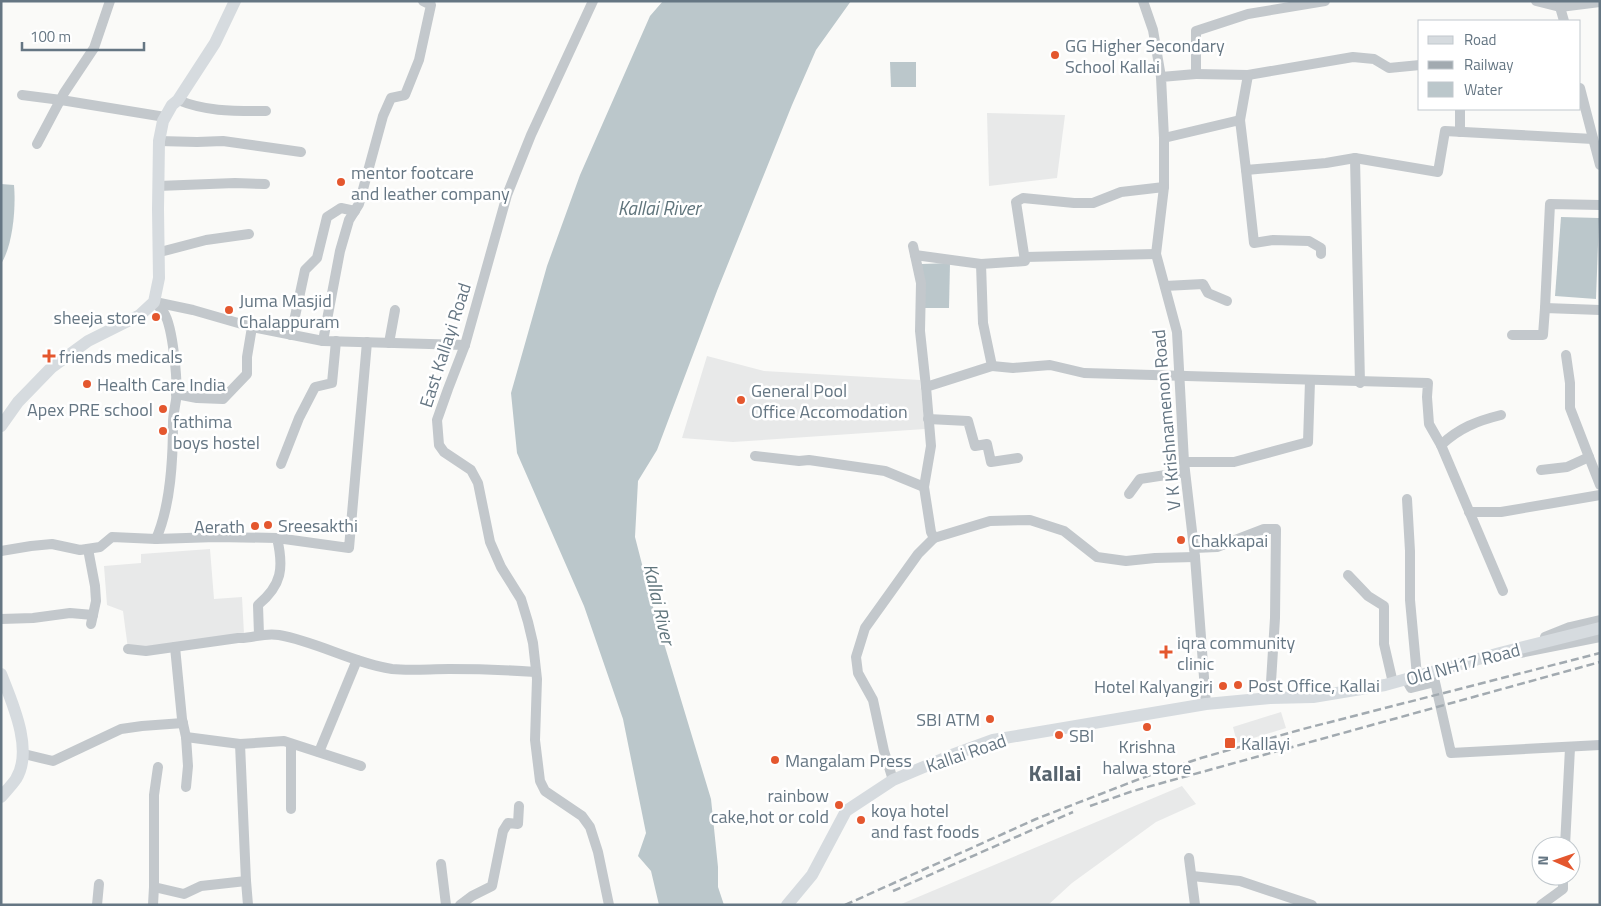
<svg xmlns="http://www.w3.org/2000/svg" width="1601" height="906" font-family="'Titillium Web',sans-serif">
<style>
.built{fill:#e8e9e9}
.water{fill:#bbc7cb}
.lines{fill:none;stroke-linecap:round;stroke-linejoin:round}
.minor{stroke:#c3c8cc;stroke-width:10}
.major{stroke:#d6dbdf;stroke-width:12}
.rail{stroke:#a2aab0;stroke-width:2.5;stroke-dasharray:8 4;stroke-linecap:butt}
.poi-dot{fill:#e4572e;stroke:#fff;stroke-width:2}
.labels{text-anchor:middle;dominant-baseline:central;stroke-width:5;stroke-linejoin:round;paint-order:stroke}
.poi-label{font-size:18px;fill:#657683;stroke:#fff;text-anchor:start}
.street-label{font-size:18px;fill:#657683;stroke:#fff}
.water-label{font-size:19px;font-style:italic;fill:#60757c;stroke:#fff}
.district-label{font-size:22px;font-weight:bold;fill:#57646e;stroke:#fff}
</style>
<rect width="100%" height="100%" fill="#fafaf8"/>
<g class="built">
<path d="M 987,113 L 1065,115 L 1057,178 L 989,186 Z"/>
<path d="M 707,356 L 764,371 L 920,380 L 925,429 L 733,442 L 682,438 Z"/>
<path d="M 210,549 L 214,599 L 242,597 L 244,634 L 128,649 L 123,611 L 107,605 L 104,566 L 141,563 L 141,554 Z"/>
<path d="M 1281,712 L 1286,728 L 1237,743 L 1233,727 Z"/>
<path d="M 1182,786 L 1196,804 L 1156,822 L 1072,883 L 1048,905 L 899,905 Z"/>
</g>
<g class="water">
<path d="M 663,1 L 851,1 L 816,50 L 792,105 L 717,291 L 657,450 L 638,481 L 635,537 L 653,607 L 711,799 L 718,867 L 718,887 L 724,905 L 659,905 L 651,871 L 638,856 L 646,833 L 623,719 L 584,606 L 517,453 L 511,393 L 547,266 L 580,175 L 650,16 Z"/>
<path d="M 890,62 L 916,62 L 916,87 L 891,87 Z"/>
<path d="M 1,184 L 14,185 C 16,208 13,245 1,264 Z"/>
<path d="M 1561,217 L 1599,218 L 1596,299 L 1555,296 Z"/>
<path d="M 950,263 L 949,308 L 923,308 L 922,264 Z"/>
</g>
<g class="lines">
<g class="minor">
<path d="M 593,1 L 531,135 L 507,195 L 465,345 L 448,389 L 437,420 L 439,445 L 444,452 L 471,470 L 478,483 L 490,542 L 501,567 L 521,599 L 528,622 L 533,643 L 537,679 L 535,740 L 540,781 L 545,791 L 582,816 L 590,827 L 598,852 L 609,905"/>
<path d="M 1143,1 L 1153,30 L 1161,77"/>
<path d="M 1536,1 L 1560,7 L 1600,2"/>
<path d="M 1562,2 L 1560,7 L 1564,21"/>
<path d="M 1196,74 L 1248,75 L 1353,57 L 1374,59 L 1389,68 L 1420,65"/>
<path d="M 1580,88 L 1600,165"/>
<path d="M 22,95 L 61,100 L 165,117"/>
<path d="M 178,100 C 207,112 235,111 266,111"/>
<path d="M 1240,120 L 1248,75"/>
<path d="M 1460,132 L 1460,109"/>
<path d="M 1164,138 L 1240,120 L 1246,170 L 1326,163 L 1355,158 L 1438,172 L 1445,131 L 1593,139"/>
<path d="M 159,141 L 197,142 L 223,141 L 301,152"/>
<path d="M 37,144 L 64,93 L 94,48 L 110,1"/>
<path d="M 1355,158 L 1360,383"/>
<path d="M 1246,170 L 1254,243 L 1273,240 L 1309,241 L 1321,248 L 1321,254"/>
<path d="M 158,186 L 235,183 L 265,184"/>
<path d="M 913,246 L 921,283 L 920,331 L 926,387"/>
<path d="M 160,252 L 206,240 L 249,234"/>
<path d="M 915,255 L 981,264"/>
<path d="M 1025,257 L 1156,254"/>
<path d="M 1165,286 L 1203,284 L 1208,293 L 1227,301"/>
<path d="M 155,302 L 193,310 L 252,327 L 323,341 L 465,345"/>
<path d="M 1545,308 L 1550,204 L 1600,205"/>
<path d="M 291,335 L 305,270 L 317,258 L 327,217 L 341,208 L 355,211"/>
<path d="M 1512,335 L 1543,335 L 1545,308 L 1600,310"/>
<path d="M 323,341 L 340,251 L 349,220 L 359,204 L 383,116 L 391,98 L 405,95 L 419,60 L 431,5 L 423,1"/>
<path d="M 389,343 L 395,310"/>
<path d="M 1566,355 L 1570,383 L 1570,408 L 1589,457"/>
<path d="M 992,366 L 1013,368 L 1050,365 L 1084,373 L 1428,383 L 1427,397 L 1429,424 L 1441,445"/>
<path d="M 176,394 L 197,398 L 223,399 L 247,374 L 247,357 L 252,327"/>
<path d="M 1501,415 C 1477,421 1459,428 1441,445 L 1503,591"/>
<path d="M 928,419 L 968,421 L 975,446 L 987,444 L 991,462 L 1018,458"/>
<path d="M 755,456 L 799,461 L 809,460 L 885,471 L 924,487"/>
<path d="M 1184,462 L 1234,462 L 1308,442 L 1310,381"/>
<path d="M 281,464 L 299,418 L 315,387 L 332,383 L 336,341"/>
<path d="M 1541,470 L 1567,467 L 1589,457 L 1600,485"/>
<path d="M 1129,494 L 1140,479 L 1185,472"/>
<path d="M 1407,499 L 1410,551 L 1410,600 L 1417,676"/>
<path d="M 1469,512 L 1501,512 L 1600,495"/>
<path d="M 277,538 L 349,548 L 367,342"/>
<path d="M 934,538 L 990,521 L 1030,520 L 1064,531 L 1097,557 L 1126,561 L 1155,558 L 1195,557"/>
<path d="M 156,539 L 216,537 L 277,538 C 284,568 282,585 258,605 L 259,635"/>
<path d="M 1194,548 L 1217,547 L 1264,529 L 1276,529 L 1275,618 L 1270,698"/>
<path d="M 88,549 L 95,586 L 96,601 L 91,624"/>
<path d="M 1,551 L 31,546 L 52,544 L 80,550 L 100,547 L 112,537 L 156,539 C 171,505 173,459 173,422 C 173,415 175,407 176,400 C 178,382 173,327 164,313 C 162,309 157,305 154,302"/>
<path d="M 1348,575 L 1368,596 L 1384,606 L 1384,644 L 1393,683"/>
<path d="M 1,619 L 33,618 L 70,613 L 93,615"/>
<path d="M 1545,637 L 1570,627 L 1600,620"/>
<path d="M 175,647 L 182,719 L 186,737 L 188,766 L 186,787"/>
<path d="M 128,649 L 146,651 L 238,638 C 253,639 263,632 279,635 C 318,642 353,663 392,669 C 410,671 430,669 449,669 C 478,669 507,670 536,672"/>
<path d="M 1520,653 L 1600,637"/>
<path d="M 1406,679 L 1411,688 L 1435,682 L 1451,753 L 1600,745"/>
<path d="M 1206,704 L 1195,557 L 1184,462 L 1177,332 L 1156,254 L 1164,187 L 1164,138 L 1161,77 L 1196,74 L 1196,31 L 1248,14 L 1325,1"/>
<path d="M 186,737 L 240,744 L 284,741 L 361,766"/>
<path d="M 240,744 L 246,881 L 248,905"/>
<path d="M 291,744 L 291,809"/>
<path d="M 319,752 L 357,660"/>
<path d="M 24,754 L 53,761 L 121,729 L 142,726 L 183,723"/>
<path d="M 158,767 L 154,795 L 154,887 L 184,894 L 201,886 L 246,881"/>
<path d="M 893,780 L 884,751 L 873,700 L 858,673 L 856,657 L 865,628 L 918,554 L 934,538 L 931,532 L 924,487 L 931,446 L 926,387 L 992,366 L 983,323 L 981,264 L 1025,261 L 1016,202 L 1023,198 L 1074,203 L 1093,203 L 1121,192 L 1164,187"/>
<path d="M 1565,846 L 1570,748"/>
<path d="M 1189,858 L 1195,905"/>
<path d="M 441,864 L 446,905"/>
<path d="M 1192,876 L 1240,881 L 1312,905"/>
<path d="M 97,905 L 99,884"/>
<path d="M 153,905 L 154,887"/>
<path d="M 460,905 L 472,896 L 492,886 L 503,831 L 508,823 L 518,824 L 519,806"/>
<path d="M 1541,905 L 1563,889 L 1563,876"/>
</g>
<g class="major">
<path d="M 1,426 L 18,402 L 51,368 L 88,341 L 140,315 L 154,302 L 159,278 L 158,209 L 159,141 L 163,121 L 172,105 L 178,100 L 215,43 L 235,1"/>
<path d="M 1,674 C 12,702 34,750 16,779 C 12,785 6,791 1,797"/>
<path d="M 787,905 L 812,875 L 846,811 L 893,780 L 952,755 L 993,740 L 1206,704 L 1270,698 L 1313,697 L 1385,685 L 1500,653 L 1600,628"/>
</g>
<g class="rail">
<path d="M 1090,806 L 1133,791 L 1600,662"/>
<path d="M 893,891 L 1073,812"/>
<path d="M 845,905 L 1036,819 L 1142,778 L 1201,758 L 1303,729 L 1600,653"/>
</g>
</g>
<g class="poi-dot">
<circle cx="1055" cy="55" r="5"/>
<circle cx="341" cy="182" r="5"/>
<circle cx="229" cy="310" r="5"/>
<circle cx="156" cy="317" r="5"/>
<path d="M46.5 348.5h5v5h5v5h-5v5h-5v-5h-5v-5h5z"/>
<circle cx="87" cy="384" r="5"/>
<circle cx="741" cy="400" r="5"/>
<circle cx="163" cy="409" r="5"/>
<circle cx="163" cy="431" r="5"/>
<circle cx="268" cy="525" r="5"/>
<circle cx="255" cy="526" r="5"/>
<circle cx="1181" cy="540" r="5"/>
<path d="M1163.5 644.5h5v5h5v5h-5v5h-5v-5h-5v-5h5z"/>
<circle cx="1238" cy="685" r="5"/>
<circle cx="1223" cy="686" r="5"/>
<circle cx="990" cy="719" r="5"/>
<circle cx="1147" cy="727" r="5"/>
<circle cx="1059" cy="735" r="5"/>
<rect x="1224" y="737" width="12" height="12" rx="2.5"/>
<circle cx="775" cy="760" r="5"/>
<circle cx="839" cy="805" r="5"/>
<circle cx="861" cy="820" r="5"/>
</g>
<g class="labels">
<g class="poi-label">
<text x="1065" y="45">GG Higher Secondary<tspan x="1065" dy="21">School Kallai</tspan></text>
<text x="351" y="172">mentor footcare<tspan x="351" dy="21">and leather company</tspan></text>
<text x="239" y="300">Juma Masjid<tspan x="239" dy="21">Chalappuram</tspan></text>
<text x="146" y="317" text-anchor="end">sheeja store</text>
<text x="59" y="356">friends medicals</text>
<text x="97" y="384">Health Care India</text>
<text x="751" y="390">General Pool<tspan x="751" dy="21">Office Accomodation</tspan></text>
<text x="153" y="409" text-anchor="end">Apex PRE school</text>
<text x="173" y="421">fathima<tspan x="173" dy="21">boys hostel</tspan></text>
<text x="278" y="525">Sreesakthi</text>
<text x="245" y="526" text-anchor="end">Aerath</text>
<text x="1191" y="540">Chakkapai</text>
<text x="1177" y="642">iqra community<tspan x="1177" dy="21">clinic</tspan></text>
<text x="1248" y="685">Post Office, Kallai</text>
<text x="1213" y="686" text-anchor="end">Hotel Kalyangiri</text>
<text x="980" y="719" text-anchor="end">SBI ATM</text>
<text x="1069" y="735">SBI</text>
<text x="1241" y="743">Kallayi</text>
<text x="1147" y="746" text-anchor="middle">Krishna<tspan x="1147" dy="21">halwa store</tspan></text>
<text x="785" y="760">Mangalam Press</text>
<text x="829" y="795" text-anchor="end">rainbow<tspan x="829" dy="21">cake,hot or cold</tspan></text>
<text x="871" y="810">koya hotel<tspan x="871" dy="21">and fast foods</tspan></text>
</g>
<g class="street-label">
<text transform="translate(445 345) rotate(-72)">East Kallayi Road</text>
<text transform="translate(1166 420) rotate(-95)">V K Krishnamenon Road</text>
<text transform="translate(1463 664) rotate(-15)">Old NH17 Road</text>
<text transform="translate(966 753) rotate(-19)">Kallai Road</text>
</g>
<g class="water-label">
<text x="659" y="207">Kallai River</text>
<text transform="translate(660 604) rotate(77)">Kallai River</text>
</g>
<g class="district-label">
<text x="1055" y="773">Kallai</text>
</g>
</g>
<rect width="1601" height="906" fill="none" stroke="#657683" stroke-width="5"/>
<rect x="1418" y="20" width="162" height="90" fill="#ffffff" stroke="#c1c8cd"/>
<rect x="1428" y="36" width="25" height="8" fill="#d6dbdf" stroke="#c1c8cd"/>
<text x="1464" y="45" font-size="15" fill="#657683">Road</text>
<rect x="1428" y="61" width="25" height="8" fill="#a2aab0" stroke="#c1c8cd"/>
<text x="1464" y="70" font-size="15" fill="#657683">Railway</text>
<rect x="1428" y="82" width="25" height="15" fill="#bbc7cb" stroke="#c1c8cd"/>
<text x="1464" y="95" font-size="15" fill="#657683">Water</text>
<g transform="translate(1556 861) rotate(272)"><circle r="24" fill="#ffffff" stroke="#c1c8cd"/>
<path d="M0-4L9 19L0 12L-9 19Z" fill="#e4572e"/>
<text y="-8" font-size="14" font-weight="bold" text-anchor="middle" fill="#657683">N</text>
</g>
<path d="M22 42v8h122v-8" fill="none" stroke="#657683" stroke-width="2.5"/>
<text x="30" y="42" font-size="15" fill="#657683" stroke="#ffffff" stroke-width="4" paint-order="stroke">100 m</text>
</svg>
